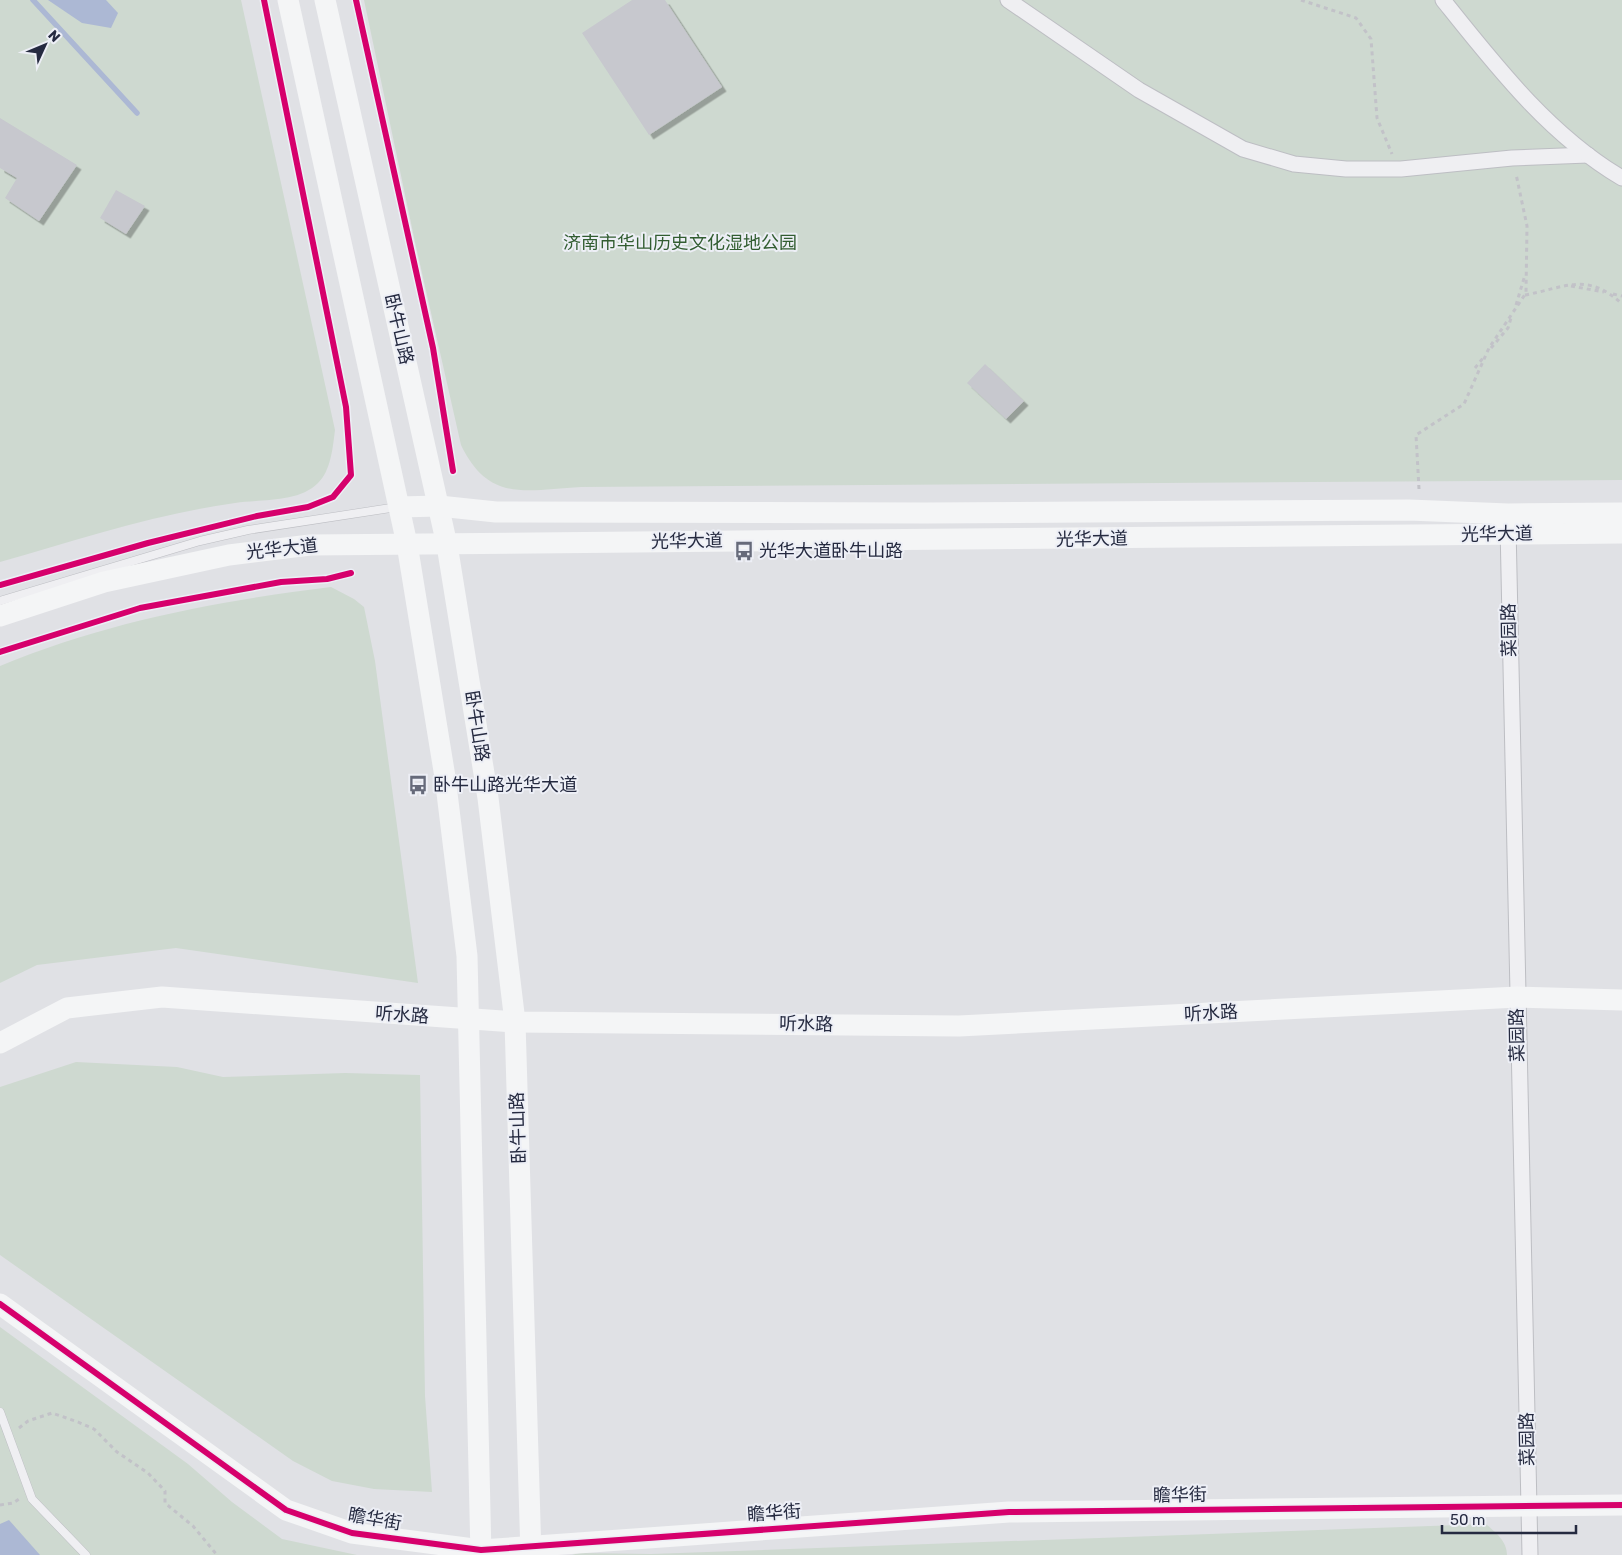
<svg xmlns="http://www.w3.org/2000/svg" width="1622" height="1555" font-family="Rubik,'Noto Sans SC',sans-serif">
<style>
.green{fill:#ced9d0}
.water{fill:#acb8d4}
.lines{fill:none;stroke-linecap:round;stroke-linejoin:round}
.stream{stroke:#acb8d4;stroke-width:5.5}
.building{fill:#c7c8ce;filter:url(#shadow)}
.lane-casing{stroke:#bdbec3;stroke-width:9}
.street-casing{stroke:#bdbec3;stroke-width:17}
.path{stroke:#c2c2c8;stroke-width:3;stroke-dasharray:4 4;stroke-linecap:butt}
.lane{stroke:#efeff2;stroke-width:8}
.street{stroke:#efeff2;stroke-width:15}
.secondary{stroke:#f4f5f6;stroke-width:21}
.cycleway-casing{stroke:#edeff6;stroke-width:9}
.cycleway{stroke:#d6006c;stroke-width:6}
.labels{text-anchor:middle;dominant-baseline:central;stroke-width:4;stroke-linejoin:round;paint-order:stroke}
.park-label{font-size:18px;fill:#325d31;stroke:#edeff6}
.street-label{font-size:18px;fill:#252a40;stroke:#edeff6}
.poi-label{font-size:18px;fill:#252a40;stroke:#edeff6;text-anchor:start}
</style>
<defs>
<filter id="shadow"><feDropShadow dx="4.5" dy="4.5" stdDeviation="0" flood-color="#0004"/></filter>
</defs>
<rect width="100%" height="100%" fill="#e0e1e5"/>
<g class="green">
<path d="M 0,0 L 241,0 L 335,430 C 333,446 331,471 318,483 C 298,503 261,499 235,503 C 155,514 78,540 0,562 Z"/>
<path d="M 364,0 L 1622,0 L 1622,480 L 581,487 C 526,490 489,503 461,445 L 415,242 Z"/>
<path d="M 331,587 L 354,599 L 364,607 L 375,661 L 418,983 L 176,948 L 37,965 L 0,983 L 0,666 C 106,622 218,601 331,587 Z"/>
<path d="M 76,1062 L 177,1067 L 223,1077 L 345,1073 L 420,1075 L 425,1396 L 432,1492 L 374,1489 L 332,1481 L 293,1461 L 0,1255 L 0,1087 Z"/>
<path d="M 0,1327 L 188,1464 L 232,1502 L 282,1539 L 357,1555 L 0,1555 Z"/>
<path d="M 1486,1524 C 1496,1533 1507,1541 1507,1555 L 572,1555 L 579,1553 L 651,1554 Z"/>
</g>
<g class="water">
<path d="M 48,0 L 106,0 L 118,13 L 111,28 L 82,23 Z"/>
<path d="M 9,1520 L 40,1555 L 0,1555 L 0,1524 Z"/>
</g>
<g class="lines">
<path class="stream" d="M 33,0 L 137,113"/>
</g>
<g class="building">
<path d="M 632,0 L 665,0 L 722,87 L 649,135 L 582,33 Z"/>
<path d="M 0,118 L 77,165 L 39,221 L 5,198 L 17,178 L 0,168 Z"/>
<path d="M 116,190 L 145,206 L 126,234 L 100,218 Z"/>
<path d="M 985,364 L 1024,401 L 1006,419 L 967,383 Z"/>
</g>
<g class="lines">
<defs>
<g id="lane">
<path d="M 0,601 L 200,541 L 248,530 L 397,507"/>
<path d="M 0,1412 L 32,1499 L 86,1555"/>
</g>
<g id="street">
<path d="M 1008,0 L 1139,90 L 1243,149 L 1294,164 L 1346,169 L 1401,169 L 1512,158 L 1588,155"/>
<path d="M 1443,0 C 1495,65 1549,135 1622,178"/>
<path d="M 1508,526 L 1530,1555"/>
</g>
</defs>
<use href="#lane" class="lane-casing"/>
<use href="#street" class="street-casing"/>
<g class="path">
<path d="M 1301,0 L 1356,18 L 1371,39 L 1377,118 L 1392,154"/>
<path d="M 1571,286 L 1604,292"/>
<path d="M 1613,294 L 1622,296"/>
<path d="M 1525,295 C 1564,288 1587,271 1622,304"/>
<path d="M 1516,305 L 1525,275"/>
<path d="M 1491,348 L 1508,328 L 1511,318"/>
<path d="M 1475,368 L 1483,358"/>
<path d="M 1419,489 L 1416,435 L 1464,404 L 1489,348 L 1526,293 L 1527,226 L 1516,174"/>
<path d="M 19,1428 L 28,1421 L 52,1413 L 78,1422 L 94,1429 L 117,1452 L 148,1473 L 165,1491 L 165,1503 L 193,1526 L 217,1555"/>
<path d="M 0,1505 L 13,1503 L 19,1499"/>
</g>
<use href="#lane" class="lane"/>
<use href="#street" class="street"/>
<g class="secondary">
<path d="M 288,0 L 407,544 L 445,777 L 467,956 L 481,1555"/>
<path d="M 325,0 L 447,545 L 488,798 L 515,1022 L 531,1555"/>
<path d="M 399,507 L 439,506 L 496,512 L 925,513 L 1409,510 L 1508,514 L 1622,513"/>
<path d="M 0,616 L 104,582 L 229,555 L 310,545 L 1622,533"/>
<path d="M 0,1043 L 67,1008 L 162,997 L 515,1022 L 959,1026 L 1517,997 L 1622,1000"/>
<path d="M 0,1304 L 286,1510 L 352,1533 L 481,1550 L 1009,1512 L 1622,1505"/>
</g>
<defs>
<g id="cycleway">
<path d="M 356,0 L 433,348 L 453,471"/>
<path d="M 0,585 L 148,543 L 257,516 L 308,507 L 333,497 L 351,475 L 346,407 L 264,0"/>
<path d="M 0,652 L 140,608 L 281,582 L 327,579 L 351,573"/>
<path d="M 0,1304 L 286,1510 L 352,1533 L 481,1550 L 1009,1512 L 1622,1505"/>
</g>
</defs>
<use href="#cycleway" class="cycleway-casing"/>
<use href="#cycleway" class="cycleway"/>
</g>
<defs>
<symbol id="bus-bare" viewBox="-9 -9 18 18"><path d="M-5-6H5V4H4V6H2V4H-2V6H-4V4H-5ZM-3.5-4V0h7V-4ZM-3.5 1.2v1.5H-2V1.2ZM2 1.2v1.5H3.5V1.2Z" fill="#666a7a" stroke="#edeff6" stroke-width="2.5" paint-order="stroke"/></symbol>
</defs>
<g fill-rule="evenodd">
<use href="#bus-bare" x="730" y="537" width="28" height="28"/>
<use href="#bus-bare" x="404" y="771" width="28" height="28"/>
</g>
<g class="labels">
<g class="park-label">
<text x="680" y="243">济南市华山历史文化湿地公园</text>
</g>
<g class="street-label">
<text transform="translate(399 329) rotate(77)">卧牛山路</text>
<text transform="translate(1497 534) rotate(-1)">光华大道</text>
<text transform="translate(1092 539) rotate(-1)">光华大道</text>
<text transform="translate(687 541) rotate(-1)">光华大道</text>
<text transform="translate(282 549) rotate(-6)">光华大道</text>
<text transform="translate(1509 630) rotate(-91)">菜园路</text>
<text transform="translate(477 726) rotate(81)">卧牛山路</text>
<text transform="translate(1211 1013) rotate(-3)">听水路</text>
<text transform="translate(402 1015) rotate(4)">听水路</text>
<text transform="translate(806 1024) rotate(1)">听水路</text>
<text transform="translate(1517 1035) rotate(-91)">菜园路</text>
<text transform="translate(518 1128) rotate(-92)">卧牛山路</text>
<text transform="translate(1527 1439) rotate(-91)">菜园路</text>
<text transform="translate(1180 1495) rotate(-1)">瞻华街</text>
<text transform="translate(774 1513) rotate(-4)">瞻华街</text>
<text transform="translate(375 1519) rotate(10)">瞻华街</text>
</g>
<g class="poi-label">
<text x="759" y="551">光华大道卧牛山路</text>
<text x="433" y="785">卧牛山路光华大道</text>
</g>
</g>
<g transform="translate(45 45) rotate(46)" stroke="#edeff6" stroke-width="4" paint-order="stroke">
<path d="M0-4L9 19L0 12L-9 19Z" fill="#252a40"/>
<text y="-8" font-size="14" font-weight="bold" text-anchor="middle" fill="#252a40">N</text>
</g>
<path d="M1442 1525v8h134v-8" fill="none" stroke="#252a40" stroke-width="2.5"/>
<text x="1450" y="1525" font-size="15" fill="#252a40" stroke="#edeff6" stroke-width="4" paint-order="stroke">50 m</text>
</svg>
